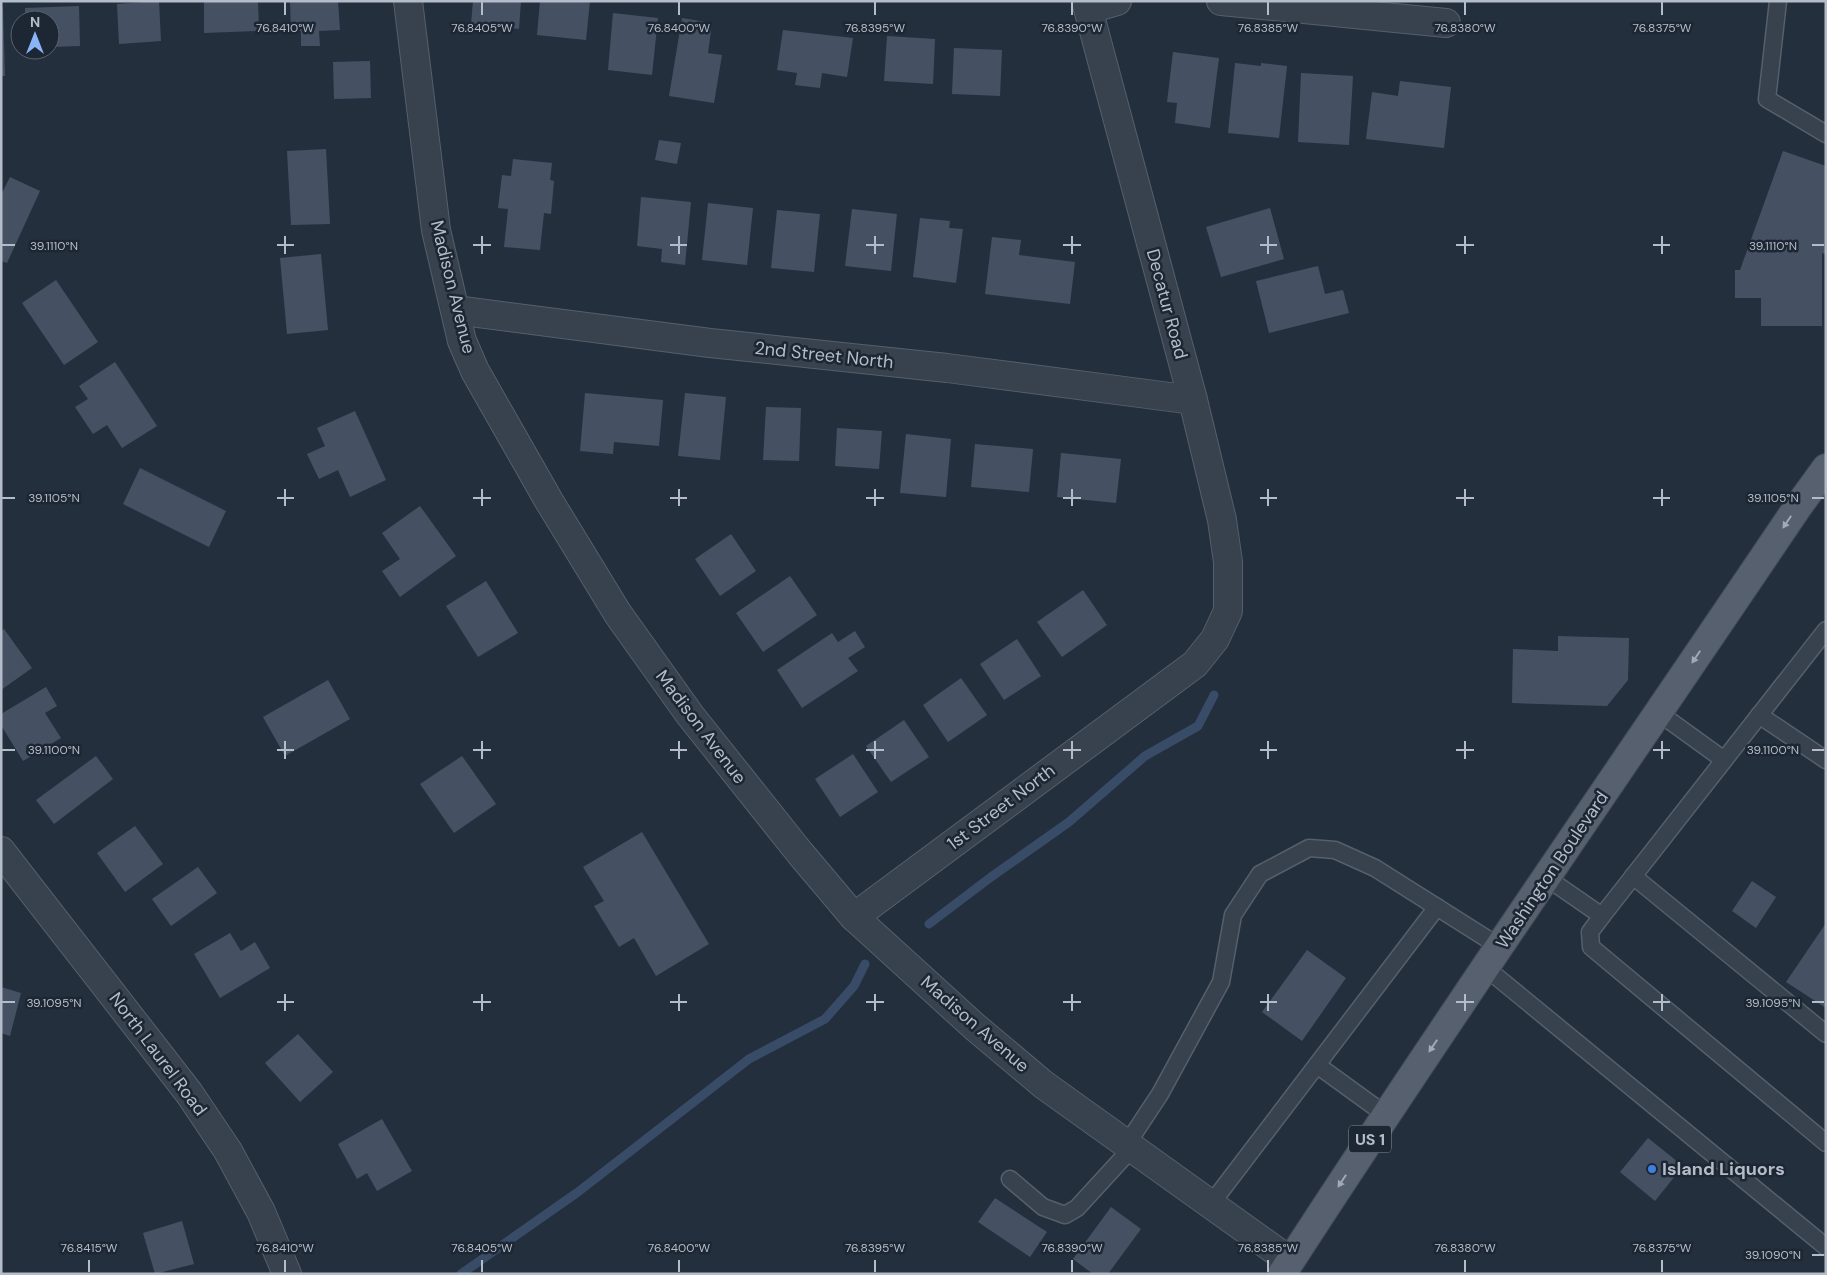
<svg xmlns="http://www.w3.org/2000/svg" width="1827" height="1275" font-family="'DM Sans',sans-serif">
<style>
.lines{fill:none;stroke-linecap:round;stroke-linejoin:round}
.stream{stroke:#394c67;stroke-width:9}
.building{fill:#455162}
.service-casing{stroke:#565f6c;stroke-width:19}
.minor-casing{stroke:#565f6c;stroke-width:30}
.primary-casing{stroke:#414a57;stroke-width:30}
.service{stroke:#38414e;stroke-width:16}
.minor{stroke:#38414e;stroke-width:28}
.primary{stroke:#56606e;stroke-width:28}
.oneway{fill:#a1aab7}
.ticks{fill:none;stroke:#b4bcc9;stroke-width:2}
.shop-dot{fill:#3f7fe0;stroke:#1d2633;stroke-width:2}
.labels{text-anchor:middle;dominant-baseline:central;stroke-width:5;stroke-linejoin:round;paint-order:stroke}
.shield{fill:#1d2633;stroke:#878f9c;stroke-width:1}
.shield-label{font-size:16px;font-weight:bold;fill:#b4bcc9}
.street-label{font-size:18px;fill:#b4bcc9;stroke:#1d2633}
.poi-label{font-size:18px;font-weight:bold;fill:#b4bcc9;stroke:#1d2633;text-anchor:start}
.ticks-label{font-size:12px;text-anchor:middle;fill:#b4bcc9;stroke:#1d2633;stroke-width:5;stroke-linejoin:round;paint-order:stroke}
</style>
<rect width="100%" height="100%" fill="#242f3e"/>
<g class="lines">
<g class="stream">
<path d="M 929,924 L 991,877 L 1069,822 L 1145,756 L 1198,726 L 1214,695"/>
<path d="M 461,1274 L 578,1192 L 749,1059 L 825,1019 L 854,986 L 865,964"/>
</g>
</g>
<g class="building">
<path d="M 159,1 L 161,41 L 119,44 L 117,4 Z"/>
<path d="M 204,1 L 258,1 L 259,31 L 204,33 Z"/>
<path d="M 290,1 L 338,1 L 340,30 L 319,31 L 320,46 L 301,46 L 301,31 L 291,32 Z"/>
<path d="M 473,1 L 521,1 L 519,29 L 471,24 Z"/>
<path d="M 540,1 L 590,1 L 586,40 L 537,35 Z"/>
<path d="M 79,6 L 80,46 L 50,47 L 50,20 L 25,20 L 25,8 Z"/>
<path d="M 1,7 L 3,7 L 5,76 L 1,76 Z"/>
<path d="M 613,13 L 658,18 L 652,75 L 608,70 Z"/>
<path d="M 682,18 L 712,23 L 708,53 L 722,55 L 714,103 L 669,96 Z"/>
<path d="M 783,30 L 853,38 L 847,77 L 822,73 L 820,88 L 795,85 L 797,73 L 777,70 Z"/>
<path d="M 887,36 L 935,39 L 933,84 L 884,81 Z"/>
<path d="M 954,48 L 1002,50 L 1000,96 L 952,94 Z"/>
<path d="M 1173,52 L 1219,58 L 1210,128 L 1175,123 L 1177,103 L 1167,102 Z"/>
<path d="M 370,61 L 371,98 L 334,99 L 333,62 Z"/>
<path d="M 1235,63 L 1261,66 L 1261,63 L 1287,66 L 1279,138 L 1228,133 Z"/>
<path d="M 1301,73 L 1353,76 L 1349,145 L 1298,142 Z"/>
<path d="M 1400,81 L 1451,87 L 1444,148 L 1366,139 L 1372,92 L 1398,96 Z"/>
<path d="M 659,140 L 681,143 L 677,164 L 655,160 Z"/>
<path d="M 326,149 L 330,224 L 291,225 L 287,151 Z"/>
<path d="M 1783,151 L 1826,166 L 1826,255 L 1822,253 L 1822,326 L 1761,326 L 1761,298 L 1735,298 L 1735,270 L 1740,270 Z"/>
<path d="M 513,159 L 552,163 L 550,180 L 554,181 L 551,214 L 544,213 L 540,250 L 504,247 L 508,209 L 498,208 L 502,175 L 511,176 Z"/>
<path d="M 10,177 L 40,191 L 7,263 L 1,261 L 1,195 Z"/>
<path d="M 641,197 L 691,202 L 685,265 L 661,262 L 662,249 L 637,246 Z"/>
<path d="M 708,203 L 753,208 L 747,265 L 702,260 Z"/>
<path d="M 1270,208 L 1284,259 L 1221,277 L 1206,227 Z"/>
<path d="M 852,209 L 897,214 L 891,271 L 845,266 Z"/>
<path d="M 777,210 L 820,214 L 814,272 L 771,268 Z"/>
<path d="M 920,218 L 950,221 L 949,228 L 963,229 L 956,283 L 913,277 Z"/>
<path d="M 992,237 L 1021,240 L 1019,255 L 1075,262 L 1070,304 L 985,294 Z"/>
<path d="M 321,254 L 328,330 L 287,334 L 280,258 Z"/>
<path d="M 1318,266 L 1325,294 L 1343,290 L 1349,313 L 1269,333 L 1256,281 Z"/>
<path d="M 56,280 L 98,342 L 64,365 L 22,303 Z"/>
<path d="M 115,362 L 157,426 L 122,448 L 107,425 L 93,434 L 75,407 L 88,399 L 79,386 Z"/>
<path d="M 585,393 L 663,400 L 659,446 L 614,442 L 613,454 L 580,451 Z"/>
<path d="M 685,393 L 726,397 L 720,460 L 678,456 Z"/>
<path d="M 766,407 L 801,408 L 799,461 L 763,460 Z"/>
<path d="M 355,411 L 386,480 L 350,497 L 338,470 L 319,479 L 307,454 L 325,446 L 317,428 Z"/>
<path d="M 837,428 L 882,431 L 879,469 L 835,466 Z"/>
<path d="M 906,434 L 951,439 L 946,497 L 900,493 Z"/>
<path d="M 975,444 L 1033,449 L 1029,492 L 971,487 Z"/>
<path d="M 1061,453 L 1121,459 L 1116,503 L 1057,497 Z"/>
<path d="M 140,468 L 226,511 L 209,547 L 123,504 Z"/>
<path d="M 420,506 L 456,556 L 400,597 L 382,571 L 400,559 L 382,533 Z"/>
<path d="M 731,534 L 756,571 L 720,596 L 695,559 Z"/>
<path d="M 790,576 L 817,615 L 763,652 L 736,613 Z"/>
<path d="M 486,581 L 518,633 L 478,657 L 446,606 Z"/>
<path d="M 1083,590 L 1107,625 L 1062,657 L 1037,622 Z"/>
<path d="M 4,629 L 32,668 L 1,690 L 1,631 Z"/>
<path d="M 855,631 L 865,647 L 848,658 L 858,671 L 802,708 L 777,670 L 832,633 L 838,642 Z"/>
<path d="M 1558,636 L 1629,638 L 1628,680 L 1607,706 L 1512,703 L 1513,649 L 1558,651 Z"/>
<path d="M 1017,639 L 1041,676 L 1004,700 L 980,664 Z"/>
<path d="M 961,678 L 987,715 L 948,742 L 923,705 Z"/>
<path d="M 328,680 L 350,719 L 285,756 L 263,717 Z"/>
<path d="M 46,687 L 57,706 L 45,713 L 61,738 L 23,761 L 1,725 L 1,714 Z"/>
<path d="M 904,720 L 929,757 L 891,782 L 866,746 Z"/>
<path d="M 853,754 L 878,792 L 840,817 L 815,779 Z"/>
<path d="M 96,756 L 113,779 L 54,824 L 36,800 Z"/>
<path d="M 462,756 L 496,804 L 454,833 L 420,784 Z"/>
<path d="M 135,826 L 163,864 L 125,892 L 97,853 Z"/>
<path d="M 642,832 L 709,944 L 656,976 L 634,938 L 619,947 L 594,906 L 604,901 L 583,867 Z"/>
<path d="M 198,867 L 217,893 L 171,926 L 152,899 Z"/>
<path d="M 1752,881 L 1776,897 L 1756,928 L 1732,911 Z"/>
<path d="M 1826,923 L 1826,1008 L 1786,982 Z"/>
<path d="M 230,933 L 241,951 L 255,942 L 270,968 L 220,998 L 194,954 Z"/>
<path d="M 1307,950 L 1346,978 L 1302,1041 L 1262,1012 Z"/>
<path d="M 1,987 L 21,993 L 10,1036 L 1,1033 Z"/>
<path d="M 298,1034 L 333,1072 L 300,1102 L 265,1063 Z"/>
<path d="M 382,1119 L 412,1171 L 377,1191 L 367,1173 L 357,1179 L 338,1144 Z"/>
<path d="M 1648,1138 L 1683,1166 L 1655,1201 L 1620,1172 Z"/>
<path d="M 995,1198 L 1047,1232 L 1030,1257 L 978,1222 Z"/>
<path d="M 1111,1207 L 1141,1229 L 1108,1274 L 1093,1274 L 1073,1259 Z"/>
<path d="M 182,1221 L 194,1264 L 155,1274 L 143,1233 Z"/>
</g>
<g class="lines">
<defs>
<g id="service">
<path d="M 1778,1 L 1767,99 L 1826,134"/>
<path d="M 1659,713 L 1724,760"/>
<path d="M 1759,715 L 1826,760"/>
<path d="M 1633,876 L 1826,1034"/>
<path d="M 1547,878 L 1602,916 L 1590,932 L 1591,947 L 1826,1143"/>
<path d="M 1602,916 L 1826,630"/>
<path d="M 1486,968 L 1826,1247"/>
<path d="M 1317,1065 L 1386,1115"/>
<path d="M 1127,1144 L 1160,1094 L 1221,982 L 1233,915 L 1260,874 L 1309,848 L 1335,850 L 1375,868 L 1500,947"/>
<path d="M 1010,1179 L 1043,1207 L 1065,1215 L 1077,1208 L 1132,1148"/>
<path d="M 1211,1204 L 1437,907"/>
</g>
<g id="minor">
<path d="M 408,1 L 436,230 L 462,341 L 475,371 L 500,415 L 549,501 L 618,614 L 690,715 L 800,853 L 854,917 L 975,1027 L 1044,1085 L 1290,1261"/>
<path d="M 1221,1 L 1446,23"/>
<path d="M 1089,9 L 1117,1"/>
<path d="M 455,310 L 710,343 L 947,368 L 1193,400"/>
<path d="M 1,851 L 189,1093 L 228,1151 L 261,1212 L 287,1274"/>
<path d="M 854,917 L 1195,664 L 1215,639 L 1228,611 L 1228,562 L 1222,520 L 1193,400 L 1086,1"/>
</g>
<path id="primary" d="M 1282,1274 C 1449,1016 1625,763 1797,508 L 1826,468"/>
</defs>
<use href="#service" class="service-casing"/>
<use href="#minor" class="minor-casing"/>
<use href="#primary" class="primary-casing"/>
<use href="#service" class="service"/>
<use href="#minor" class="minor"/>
<use href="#primary" class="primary"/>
</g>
<defs><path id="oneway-solid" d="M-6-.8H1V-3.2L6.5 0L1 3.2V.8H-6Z" transform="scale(1.25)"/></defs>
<g class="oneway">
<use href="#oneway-solid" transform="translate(1787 522) rotate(124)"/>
<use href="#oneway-solid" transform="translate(1696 657) rotate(124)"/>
<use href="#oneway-solid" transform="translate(1433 1046) rotate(124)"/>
<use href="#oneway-solid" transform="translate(1342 1181) rotate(123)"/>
</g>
<path class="ticks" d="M 285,2 L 285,15M 482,2 L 482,15M 679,2 L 679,15M 875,2 L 875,15M 1072,2 L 1072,15M 1268,2 L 1268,15M 1465,2 L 1465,15M 1662,2 L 1662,15M 285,236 L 285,254M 482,236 L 482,254M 679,236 L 679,254M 875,236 L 875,254M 1072,236 L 1072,254M 1268,236 L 1268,254M 1465,236 L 1465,254M 1662,236 L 1662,254M 2,245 L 15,245M 277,245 L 294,245M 473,245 L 491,245M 670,245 L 687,245M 866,245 L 884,245M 1063,245 L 1081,245M 1260,245 L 1277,245M 1456,245 L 1474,245M 1653,245 L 1670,245M 1812,245 L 1824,245M 285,489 L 285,506M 482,489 L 482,506M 679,489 L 679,506M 875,489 L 875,506M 1072,489 L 1072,506M 1268,489 L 1268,506M 1465,489 L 1465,506M 1662,489 L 1662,506M 2,498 L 15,498M 277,498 L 294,498M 473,498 L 491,498M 670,498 L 687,498M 866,498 L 884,498M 1063,498 L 1081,498M 1260,498 L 1277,498M 1456,498 L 1474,498M 1653,498 L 1670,498M 1812,498 L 1824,498M 285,741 L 285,759M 482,741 L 482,759M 679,741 L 679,759M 875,741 L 875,759M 1072,741 L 1072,759M 1268,741 L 1268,759M 1465,741 L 1465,759M 1662,741 L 1662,759M 2,750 L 15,750M 277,750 L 294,750M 473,750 L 491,750M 670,750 L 687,750M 866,750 L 884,750M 1063,750 L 1081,750M 1260,750 L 1277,750M 1456,750 L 1474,750M 1653,750 L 1670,750M 1812,750 L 1824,750M 285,994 L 285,1011M 482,994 L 482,1011M 679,994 L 679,1011M 875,994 L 875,1011M 1072,994 L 1072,1011M 1268,994 L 1268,1011M 1465,994 L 1465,1011M 1662,994 L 1662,1011M 2,1002 L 15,1002M 277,1002 L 294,1002M 473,1002 L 491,1002M 670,1002 L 687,1002M 866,1002 L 884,1002M 1063,1002 L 1081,1002M 1260,1002 L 1277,1002M 1456,1002 L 1474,1002M 1653,1002 L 1670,1002M 1812,1002 L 1824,1002M 1812,1255 L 1824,1255M 89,1260 L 89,1272M 285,1260 L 285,1272M 482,1260 L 482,1272M 679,1260 L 679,1272M 875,1260 L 875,1272M 1072,1260 L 1072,1272M 1268,1260 L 1268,1272M 1465,1260 L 1465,1272M 1662,1260 L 1662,1272"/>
<circle class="shop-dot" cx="1652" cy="1169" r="5"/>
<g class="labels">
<rect class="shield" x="1349" y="1125.5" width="42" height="27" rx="4"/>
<g class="shield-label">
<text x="1370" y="1139">US 1</text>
</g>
<g class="street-label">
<text transform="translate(453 287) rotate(76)">Madison Avenue</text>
<text transform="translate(1167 304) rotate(75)">Decatur Road</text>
<text transform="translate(824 355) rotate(6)">2nd Street North</text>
<text transform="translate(701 727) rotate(53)">Madison Avenue</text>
<text transform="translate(1001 807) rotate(-37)">1st Street North</text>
<text transform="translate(1552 870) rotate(-56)">Washington Boulevard</text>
<text transform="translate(975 1024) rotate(41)">Madison Avenue</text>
<text transform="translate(158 1054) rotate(53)">North Laurel Road</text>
</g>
<g class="poi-label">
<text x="1662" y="1169">Island Liquors</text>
</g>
</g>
<g class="ticks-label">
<text x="285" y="32">76.8410°W</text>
<text x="482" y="32">76.8405°W</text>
<text x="679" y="32">76.8400°W</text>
<text x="875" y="32">76.8395°W</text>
<text x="1072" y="32">76.8390°W</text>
<text x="1268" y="32">76.8385°W</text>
<text x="1465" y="32">76.8380°W</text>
<text x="1662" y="32">76.8375°W</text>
<text x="54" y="250">39.1110°N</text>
<text x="1773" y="250">39.1110°N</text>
<text x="54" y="502">39.1105°N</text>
<text x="1773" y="502">39.1105°N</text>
<text x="54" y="754">39.1100°N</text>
<text x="1773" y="754">39.1100°N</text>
<text x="54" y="1007">39.1095°N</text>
<text x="1773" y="1007">39.1095°N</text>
<text x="89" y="1252">76.8415°W</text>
<text x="285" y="1252">76.8410°W</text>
<text x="482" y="1252">76.8405°W</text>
<text x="679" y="1252">76.8400°W</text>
<text x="875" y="1252">76.8395°W</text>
<text x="1072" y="1252">76.8390°W</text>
<text x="1268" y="1252">76.8385°W</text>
<text x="1465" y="1252">76.8380°W</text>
<text x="1662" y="1252">76.8375°W</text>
<text x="1773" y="1259">39.1090°N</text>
</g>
<rect width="1827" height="1275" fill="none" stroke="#b4bcc9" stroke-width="5"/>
<g transform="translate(35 35)"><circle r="24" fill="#1d2633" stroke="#59626f"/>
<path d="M0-4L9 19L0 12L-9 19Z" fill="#8ab4f8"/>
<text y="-8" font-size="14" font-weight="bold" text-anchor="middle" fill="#b4bcc9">N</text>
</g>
</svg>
